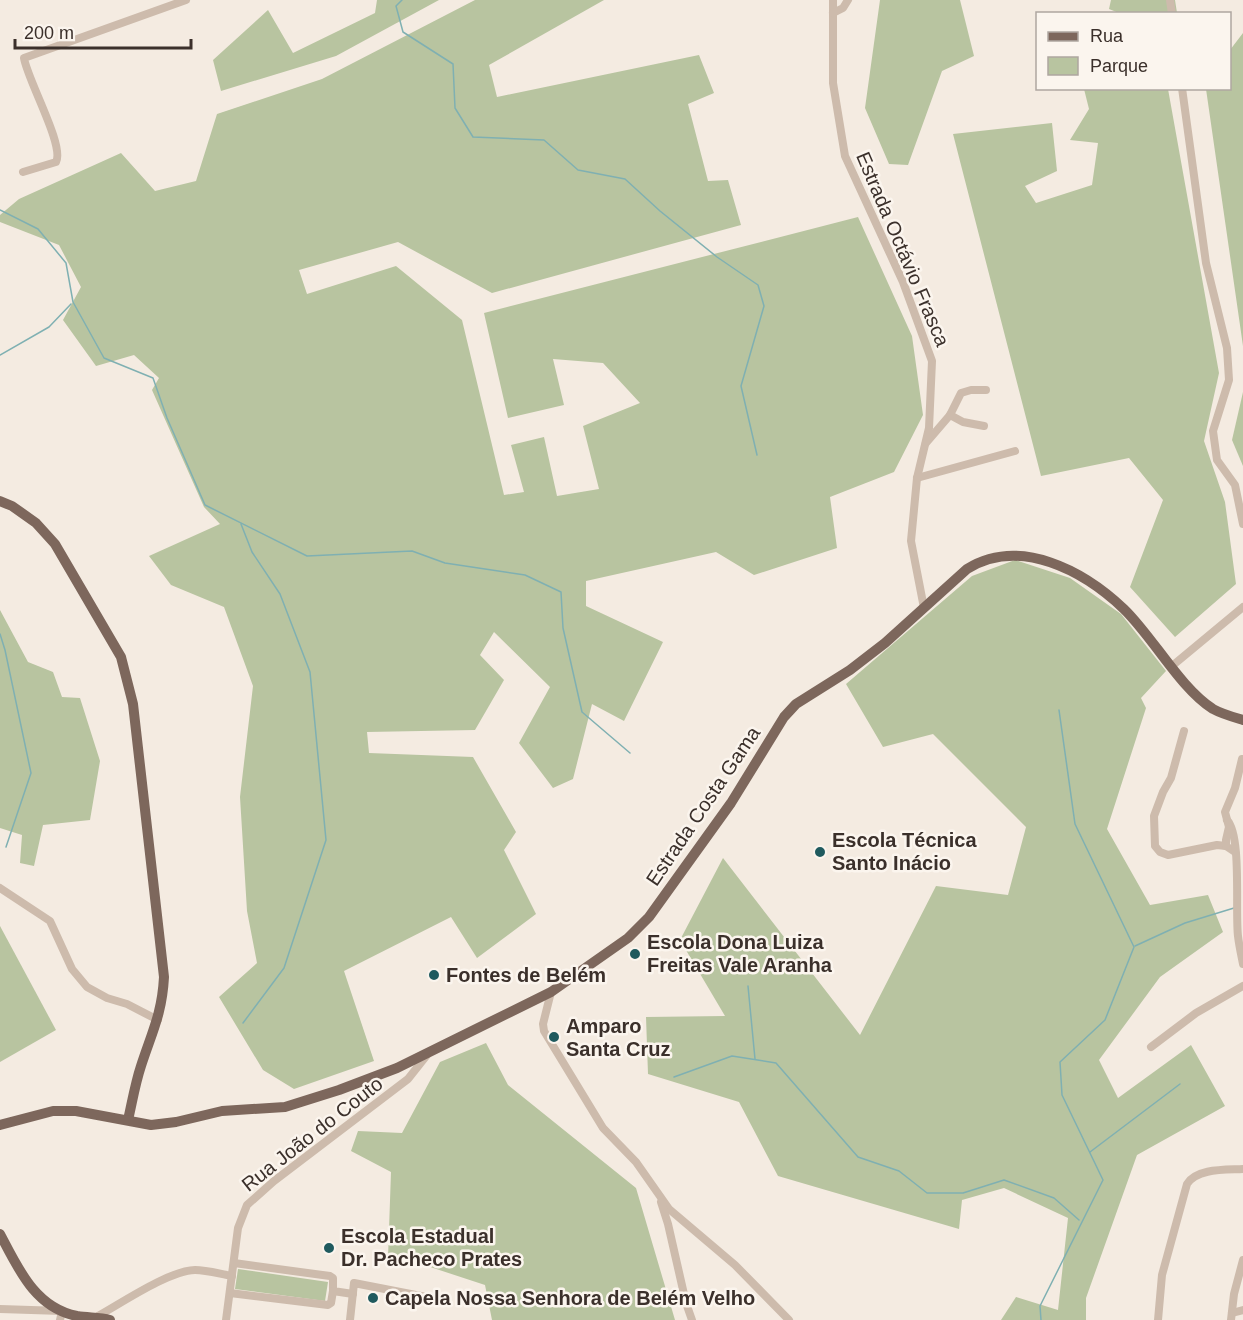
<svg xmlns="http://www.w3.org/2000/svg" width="1243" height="1320" font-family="Helvetica,sans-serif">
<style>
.green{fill:#b8c4a0}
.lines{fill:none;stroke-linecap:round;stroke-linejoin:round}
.stream{stroke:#7fb0b2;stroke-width:1.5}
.minor{stroke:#cdbbac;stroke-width:8}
.major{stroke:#7d675c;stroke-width:10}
.poi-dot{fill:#1f5a5e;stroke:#fbf5ee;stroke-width:2}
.labels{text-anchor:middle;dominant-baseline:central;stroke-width:5;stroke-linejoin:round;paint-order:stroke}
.street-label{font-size:20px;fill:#3b302b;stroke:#fbf5ee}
.poi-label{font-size:20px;font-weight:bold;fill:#3b302b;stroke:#fbf5ee;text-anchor:start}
</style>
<rect width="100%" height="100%" fill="#f4ebe1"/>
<g class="green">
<path d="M 377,0 L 439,0 L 336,56 L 221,91 L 213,60 L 268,10 L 293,53 L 375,13 Z"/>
<path d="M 475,0 L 604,0 L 489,65 L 497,97 L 699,55 L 714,93 L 688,104 L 708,181 L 728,180 L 741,225 L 492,293 L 398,242 L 299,270 L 307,294 L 396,266 L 462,320 L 504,495 L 524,492 L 511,445 L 544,437 L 557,496 L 599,489 L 583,426 L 640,403 L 603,363 L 553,359 L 564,405 L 508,418 L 484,313 L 858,217 L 912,336 L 923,415 L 894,472 L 830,497 L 837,548 L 754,575 L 716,552 L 586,581 L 586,606 L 663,642 L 624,721 L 592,704 L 573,779 L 553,788 L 519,743 L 550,687 L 494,632 L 480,655 L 504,680 L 475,730 L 367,732 L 369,753 L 473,757 L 516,832 L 504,850 L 536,914 L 477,958 L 451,917 L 344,971 L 374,1061 L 294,1089 L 263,1070 L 219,997 L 257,963 L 247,911 L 240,797 L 253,686 L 224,607 L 171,585 L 149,556 L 220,524 L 204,507 L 152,390 L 159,378 L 134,355 L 96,366 L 63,320 L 81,287 L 59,245 L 0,222 L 0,215 L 19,199 L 121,153 L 155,191 L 196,181 L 217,114 L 322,79 Z"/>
<path d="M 880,0 L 960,0 L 974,56 L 942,71 L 908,165 L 889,164 L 865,108 Z"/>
<path d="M 1111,0 L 1175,0 L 1177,13 L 1119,13 L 1109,9 Z"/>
<path d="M 1243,33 L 1243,346 L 1206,89 L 1230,88 L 1230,50 Z"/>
<path d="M 1084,89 L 1168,89 L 1219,373 L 1204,441 L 1225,502 L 1236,584 L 1175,637 L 1130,587 L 1163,500 L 1129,458 L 1041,476 L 953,134 L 1052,123 L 1057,171 L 1025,186 L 1036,203 L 1092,185 L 1098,143 L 1070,140 L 1089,109 Z"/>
<path d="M 1243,392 L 1243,466 L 1232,440 Z"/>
<path d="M 1015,560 L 1070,578 L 1121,614 L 1166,671 L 1141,698 L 1146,708 L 1107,829 L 1150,905 L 1208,895 L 1223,932 L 1160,977 L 1099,1060 L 1118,1098 L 1191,1045 L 1225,1106 L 1137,1155 L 1086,1298 L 1086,1320 L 1001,1320 L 1016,1297 L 1058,1310 L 1068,1218 L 1004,1188 L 962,1200 L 959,1229 L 778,1176 L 739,1102 L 648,1074 L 646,1017 L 725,1016 L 680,940 L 723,858 L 860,1035 L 936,886 L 1008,895 L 1026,827 L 933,734 L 883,747 L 846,684 L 972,576 Z"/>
<path d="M 0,610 L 28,662 L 53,672 L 62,697 L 80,698 L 100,761 L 90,820 L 43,825 L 34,866 L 20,863 L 22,835 L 0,828 Z"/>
<path d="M 0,926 L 56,1030 L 0,1062 Z"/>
<path d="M 486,1043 L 508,1085 L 636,1188 L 675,1320 L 492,1320 L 485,1285 L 418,1263 L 388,1258 L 391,1172 L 351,1151 L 358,1131 L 402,1133 L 440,1062 Z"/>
<path d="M 238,1269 L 328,1282 L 325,1301 L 235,1289 Z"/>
</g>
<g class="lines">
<g class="stream">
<path d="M 402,0 L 396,6 L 403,32 L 453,64 L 455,108 L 473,137 L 544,140 L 578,170 L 625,179 L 660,211 L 717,257 L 758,285 L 764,306 L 741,386 L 757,455"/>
<path d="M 0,210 L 38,229 L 66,263 L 73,302 L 104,358 L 153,378 L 167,418 L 205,505 L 307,556 L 412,551 L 445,563 L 525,575 L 561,592 L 563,628 L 582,712 L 630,753"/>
<path d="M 0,355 L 49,327 L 71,304"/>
<path d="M 241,524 L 252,552 L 280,594 L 310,672 L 326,840 L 284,968 L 243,1023"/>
<path d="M 0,634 L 5,650 L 31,773 L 6,847"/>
<path d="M 1135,946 L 1185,923 L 1234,908"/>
<path d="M 748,986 L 755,1059"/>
<path d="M 674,1077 L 732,1056 L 776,1063 L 858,1157 L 899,1171 L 927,1193 L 963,1193 L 1004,1180 L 1054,1198 L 1079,1220"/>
<path d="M 1090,1152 L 1180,1084"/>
<path d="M 1041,1320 L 1040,1306 L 1103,1180 L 1062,1095 L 1060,1062 L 1105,1020 L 1134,947 L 1075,824 L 1059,710"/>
</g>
<g class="minor">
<path d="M 833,0 L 833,83 L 845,156 L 903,282 L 932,361 L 929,428 L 917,478 L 911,541 L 924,608"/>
<path d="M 1170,0 L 1172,14"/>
<path d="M 833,13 L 843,8 L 848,0"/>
<path d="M 1182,88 L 1206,263 L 1227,348 L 1229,380 L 1213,431 L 1217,460 L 1235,485 L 1243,524"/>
<path d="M 23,172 L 56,162 C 65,146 27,79 24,58 L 186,0"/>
<path d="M 950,415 L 963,422 L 984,426"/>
<path d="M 926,443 L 950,415 L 961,393 L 971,390 L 986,390"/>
<path d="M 917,478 L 1015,451"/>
<path d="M 1172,666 L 1243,607"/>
<path d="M 1184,731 L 1171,778 L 1163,792 L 1154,816 L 1155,846 L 1160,852 L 1168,855 L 1217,845 L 1226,846 L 1235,852"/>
<path d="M 1227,820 C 1242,835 1235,912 1238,936 C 1239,945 1241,954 1243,964"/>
<path d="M 1226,846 L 1226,840 L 1229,827 L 1225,812 L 1235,788 L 1242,759"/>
<path d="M 0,888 L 50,921 L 72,969 L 87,987 L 107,998 L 127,1004 L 158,1020"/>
<path d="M 551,992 L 543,1024 L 544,1031 L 603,1128 L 636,1162 L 669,1209 L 735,1265 L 789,1320"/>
<path d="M 1151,1047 L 1196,1013 L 1243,986"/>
<path d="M 661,1202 L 668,1224 L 686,1303 L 692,1320"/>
<path d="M 234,1263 L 330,1276 L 333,1278 L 333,1291 L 353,1294"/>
<path d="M 230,1293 L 328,1305 L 331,1303 L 333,1291"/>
<path d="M 0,1309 L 62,1311 L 60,1320"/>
<path d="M 1232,1313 L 1243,1310"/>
<path d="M 98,1316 C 120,1304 170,1270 195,1270 C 207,1270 220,1274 232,1276"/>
<path d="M 226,1320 L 238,1228 L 247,1205 L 274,1181 L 408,1079 L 427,1055"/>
<path d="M 350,1320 L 354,1283 L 426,1297"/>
<path d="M 1158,1320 L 1162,1275 L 1187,1184 C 1197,1168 1226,1170 1243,1169"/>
<path d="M 1231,1320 L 1234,1294 L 1243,1260"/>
</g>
<g class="major">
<path d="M 0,501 L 12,506 L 36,523 L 55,544 L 121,657 L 133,704 L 164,977 C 162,1014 152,1032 141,1066 C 135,1084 132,1103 128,1120"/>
<path d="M 0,1125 L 53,1111 L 76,1111 L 151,1125 L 176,1122 L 222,1111 L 285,1107 L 339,1090 L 397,1068 L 551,992 L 628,938 L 649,917 L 731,803 L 784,717 L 796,704 L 850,670 L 885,643 L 967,569 C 1020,536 1084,571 1124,609 C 1153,637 1180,688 1213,709 C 1222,714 1233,717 1243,720"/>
<path d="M 0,1234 C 18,1268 35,1308 77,1316 C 89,1318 99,1317 110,1320"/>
</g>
</g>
<g class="poi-dot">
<circle cx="820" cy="852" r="6"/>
<circle cx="635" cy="954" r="6"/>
<circle cx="434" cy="975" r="6"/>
<circle cx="554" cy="1037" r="6"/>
<circle cx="329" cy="1248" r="6"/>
<circle cx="373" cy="1298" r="6"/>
</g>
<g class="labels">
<g class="street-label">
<text transform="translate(903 249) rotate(67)">Estrada Octávio Frasca</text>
<text transform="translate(703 806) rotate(-56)">Estrada Costa Gama</text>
<text transform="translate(312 1134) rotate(-38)">Rua João do Couto</text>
</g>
<g class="poi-label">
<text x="832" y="840">Escola Técnica<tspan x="832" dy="23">Santo Inácio</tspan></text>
<text x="647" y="942">Escola Dona Luiza<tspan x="647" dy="23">Freitas Vale Aranha</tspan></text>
<text x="446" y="975">Fontes de Belém</text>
<text x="566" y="1026">Amparo<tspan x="566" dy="23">Santa Cruz</tspan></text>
<text x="341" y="1236">Escola Estadual<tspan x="341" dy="23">Dr. Pacheco Prates</tspan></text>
<text x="385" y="1298">Capela Nossa Senhora de Belém Velho</text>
</g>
</g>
<rect x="1036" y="12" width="195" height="78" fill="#fbf5ee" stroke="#aea6a0" stroke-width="1.5"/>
<rect x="1048" y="32" width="30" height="9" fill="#7d675c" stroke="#aea6a0" stroke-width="1.5"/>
<text x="1090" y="42" font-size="18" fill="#3b302b">Rua</text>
<rect x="1048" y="57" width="30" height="18" fill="#b8c4a0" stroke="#aea6a0" stroke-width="1.5"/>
<text x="1090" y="72" font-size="18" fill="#3b302b">Parque</text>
<path d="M15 39v9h176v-9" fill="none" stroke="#3b302b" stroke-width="3"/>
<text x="24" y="39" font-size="18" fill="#3b302b" stroke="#fbf5ee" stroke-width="4.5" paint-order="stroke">200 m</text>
</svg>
